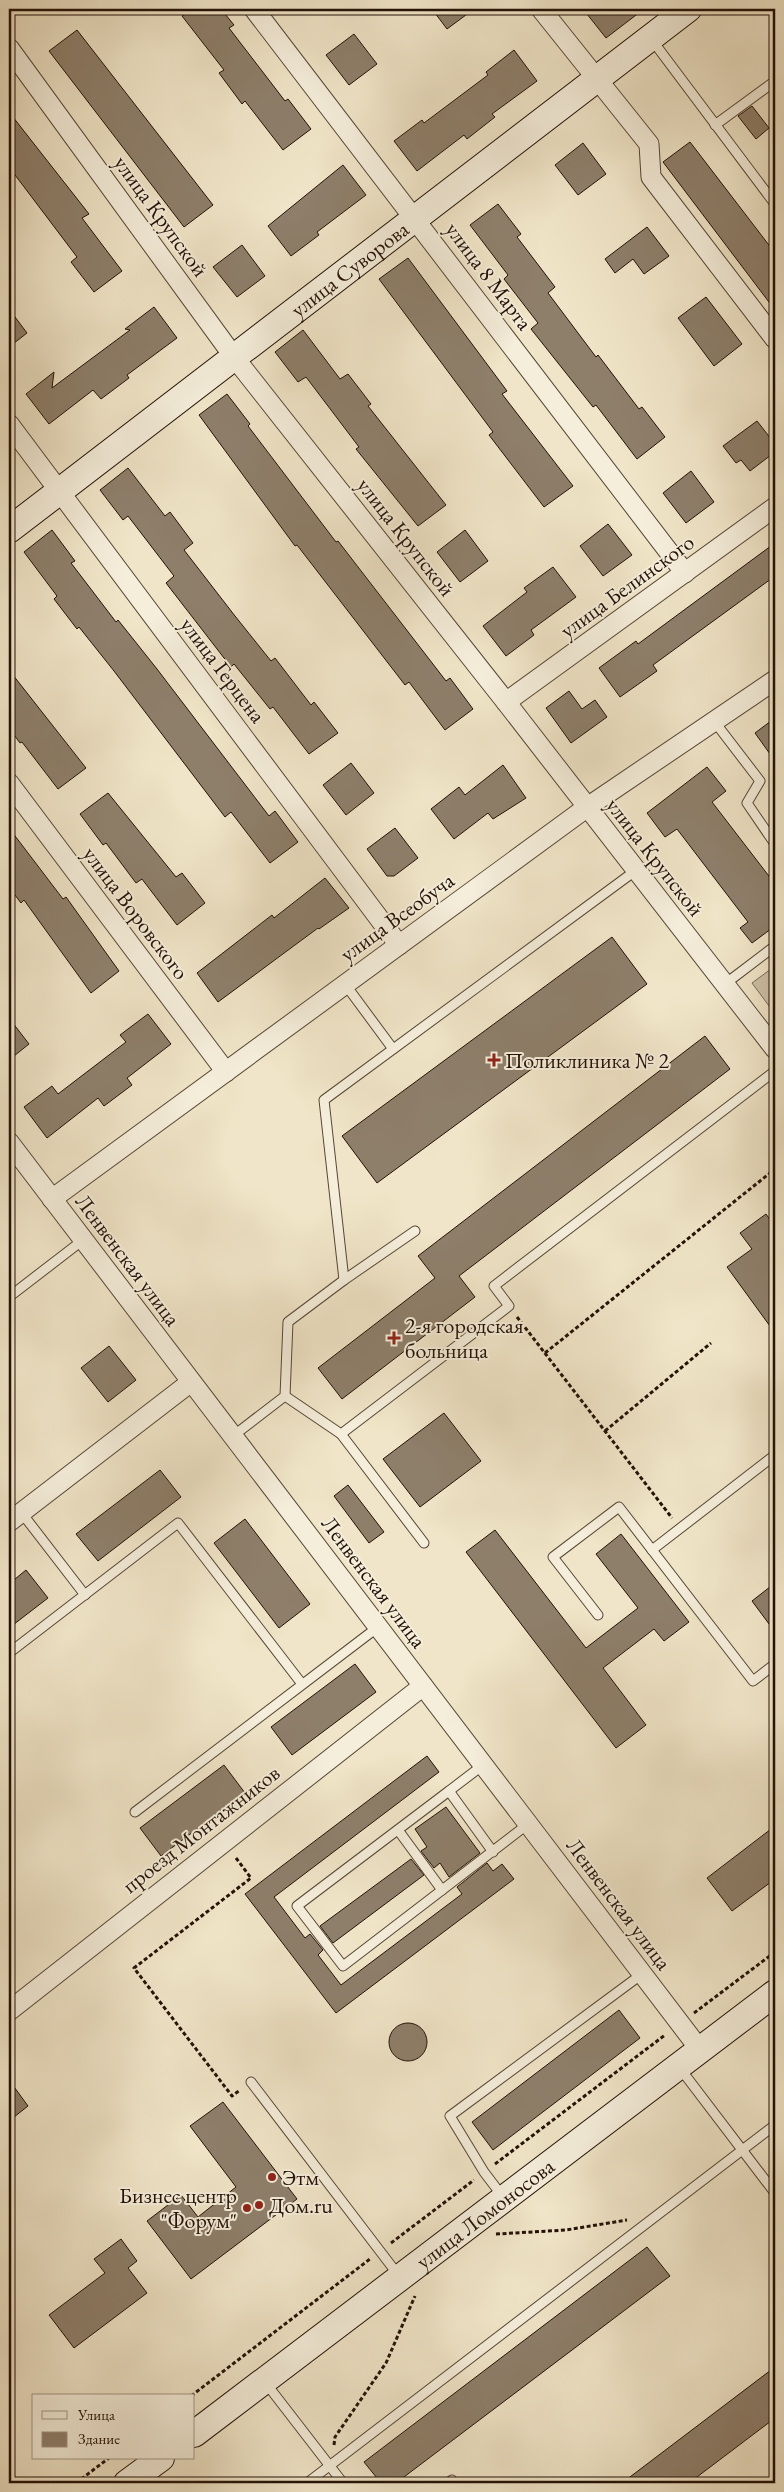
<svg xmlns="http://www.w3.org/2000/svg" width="784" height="2492" font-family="'EB Garamond',serif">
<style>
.green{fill:#cdc1a7;stroke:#786956}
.building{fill:#8e7f6b;stroke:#231106}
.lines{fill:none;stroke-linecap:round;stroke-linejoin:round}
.lane-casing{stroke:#564636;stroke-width:11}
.street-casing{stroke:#564636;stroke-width:21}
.secondary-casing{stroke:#231106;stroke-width:28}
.path{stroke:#231106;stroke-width:3;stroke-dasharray:4 2.5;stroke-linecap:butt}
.lane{stroke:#f5eedb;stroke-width:9}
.street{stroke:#f5eedb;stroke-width:19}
.secondary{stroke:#f5eedb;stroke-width:26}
.poi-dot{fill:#8f2418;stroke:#f5eedb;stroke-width:2}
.labels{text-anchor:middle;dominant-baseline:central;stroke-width:4;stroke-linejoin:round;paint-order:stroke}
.street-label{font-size:22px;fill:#231106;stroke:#f5eedb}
.poi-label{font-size:22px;fill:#231106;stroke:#f5eedb;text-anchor:start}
</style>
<rect width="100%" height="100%" fill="#f0e5c8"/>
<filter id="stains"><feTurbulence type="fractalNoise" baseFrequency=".004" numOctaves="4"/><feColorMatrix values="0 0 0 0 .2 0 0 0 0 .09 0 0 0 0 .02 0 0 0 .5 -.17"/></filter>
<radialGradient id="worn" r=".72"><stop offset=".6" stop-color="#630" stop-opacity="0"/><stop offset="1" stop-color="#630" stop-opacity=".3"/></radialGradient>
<path class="green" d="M 775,966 L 775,1014 L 752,983 Z"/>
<g class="building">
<path d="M 192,9 L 221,9 L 234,25 L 229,28 L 285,101 L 288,99 L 311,129 L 283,150 L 245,101 L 242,104 L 219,73 L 224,70 L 182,16 Z"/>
<path d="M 432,9 L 474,9 L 447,29 Z"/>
<path d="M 583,9 L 644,9 L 606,38 Z"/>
<path d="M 77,30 L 213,205 L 184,227 L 49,51 Z"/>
<path d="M 354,34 L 377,64 L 349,85 L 326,55 Z"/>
<path d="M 514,50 L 537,81 L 492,114 L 495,117 L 467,139 L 464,135 L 417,171 L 394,141 L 422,120 L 424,123 L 488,75 L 486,72 Z"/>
<path d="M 752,106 L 769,128 L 756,139 L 738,116 Z"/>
<path d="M 9,112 L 89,214 L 82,218 L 122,271 L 94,292 L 71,262 L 77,257 L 9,167 Z"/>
<path d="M 690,142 L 775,253 L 775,310 L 663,162 Z"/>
<path d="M 583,143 L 606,174 L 578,195 L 555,165 Z"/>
<path d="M 343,165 L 366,195 L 317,232 L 319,235 L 291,256 L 268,226 Z"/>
<path d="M 498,204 L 521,234 L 517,237 L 555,287 L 548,293 L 596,357 L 598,355 L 639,409 L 642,407 L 665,437 L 637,459 L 596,405 L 593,407 L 531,329 L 538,323 L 504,279 L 508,275 L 470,225 Z"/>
<path d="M 647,227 L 669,256 L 644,274 L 633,259 L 615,273 L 605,259 Z"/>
<path d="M 242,245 L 265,276 L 237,297 L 213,267 Z"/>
<path d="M 408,258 L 507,391 L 502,394 L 573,486 L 544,507 L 489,435 L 493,432 L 379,279 Z"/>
<path d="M 706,297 L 742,344 L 714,366 L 678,318 Z"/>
<path d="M 154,307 L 177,338 L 127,375 L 129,378 L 101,399 L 93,390 L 49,424 L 26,394 L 54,372 L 52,388 L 130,330 L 125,329 Z"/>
<path d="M 9,309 L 27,333 L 9,347 Z"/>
<path d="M 303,330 L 340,379 L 348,374 L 371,404 L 368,406 L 446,505 L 418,526 L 356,449 L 359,447 L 306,377 L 298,382 L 275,352 Z"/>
<path d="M 227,394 L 250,424 L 248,426 L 336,542 L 338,541 L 446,681 L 450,678 L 473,709 L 445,730 L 409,682 L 405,685 L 297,545 L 295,546 L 199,415 Z"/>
<path d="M 757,421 L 775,444 L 775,452 L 750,471 L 741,460 L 736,463 L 723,446 Z"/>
<path d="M 128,468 L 165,516 L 170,512 L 193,543 L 184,550 L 235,616 L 271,661 L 275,658 L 311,705 L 314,702 L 338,733 L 309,754 L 273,707 L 270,709 L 234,664 L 231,667 L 166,583 L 174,576 L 128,516 L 123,520 L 100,490 Z"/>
<path d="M 691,471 L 714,502 L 686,523 L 663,493 Z"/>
<path d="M 608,524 L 632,555 L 603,576 L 580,546 Z"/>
<path d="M 52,530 L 75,561 L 71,563 L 116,622 L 118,620 L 157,669 L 269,816 L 275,811 L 298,842 L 270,863 L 231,812 L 225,817 L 114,671 L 79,627 L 77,629 L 54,599 L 57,596 L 24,552 Z"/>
<path d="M 465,530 L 488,561 L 460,582 L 437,552 Z"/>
<path d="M 775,543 L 775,576 L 653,665 L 657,671 L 620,697 L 599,668 L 636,641 L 638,644 Z"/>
<path d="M 553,567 L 576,597 L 531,630 L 534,635 L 506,656 L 483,626 L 527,592 L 524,588 Z"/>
<path d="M 9,670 L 86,768 L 58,789 L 22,742 L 20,743 L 9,728 Z"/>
<path d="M 569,691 L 582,709 L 595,700 L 607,717 L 571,743 L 546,708 Z"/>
<path d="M 775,718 L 775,761 L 755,733 Z"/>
<path d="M 351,763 L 374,793 L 346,815 L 323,785 Z"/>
<path d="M 503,765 L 526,798 L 493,819 L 488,813 L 454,839 L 431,809 L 459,787 L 465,795 Z"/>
<path d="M 707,767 L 726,791 L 712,802 L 775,884 L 775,926 L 752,943 L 740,928 L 748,922 L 677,829 L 665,837 L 647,813 Z"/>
<path d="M 108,793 L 176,877 L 182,873 L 205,903 L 177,925 L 142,879 L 136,883 L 106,843 L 103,845 L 80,814 Z"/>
<path d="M 9,828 L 63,899 L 66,897 L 119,971 L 91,993 L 24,900 L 21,903 L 9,887 Z"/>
<path d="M 395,828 L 418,858 L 394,876 L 387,876 L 367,849 Z"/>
<path d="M 325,878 L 349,908 L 319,929 L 318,928 L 218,1002 L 197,973 L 272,915 L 274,918 Z"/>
<path d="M 612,937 L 647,984 L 377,1183 L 342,1136 Z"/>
<path d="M 148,1014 L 171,1044 L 127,1078 L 132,1085 L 104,1106 L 98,1098 L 47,1138 L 24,1107 L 52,1086 L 58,1094 L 126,1042 L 120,1035 Z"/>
<path d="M 9,1018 L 29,1044 L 9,1060 Z"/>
<path d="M 705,1036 L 730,1069 L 459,1276 L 475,1297 L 342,1399 L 318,1368 L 435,1278 L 418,1256 Z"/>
<path d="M 766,1214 L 775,1227 L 775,1333 L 727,1267 L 752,1249 L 740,1233 Z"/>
<path d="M 109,1346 L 136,1380 L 108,1402 L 81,1368 Z"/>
<path d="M 444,1413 L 481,1461 L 420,1507 L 383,1459 Z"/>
<path d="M 160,1470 L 181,1497 L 98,1561 L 76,1534 Z"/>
<path d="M 348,1485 L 384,1532 L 369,1543 L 334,1496 Z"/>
<path d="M 245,1519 L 310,1604 L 279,1628 L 214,1543 Z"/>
<path d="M 495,1530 L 586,1648 L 638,1608 L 596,1554 L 621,1534 L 689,1622 L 664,1641 L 654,1629 L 603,1668 L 646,1725 L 616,1748 L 466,1552 Z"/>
<path d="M 26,1570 L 48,1598 L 9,1628 L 9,1584 Z"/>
<path d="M 775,1583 L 775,1632 L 752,1601 Z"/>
<path d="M 355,1664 L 376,1692 L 292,1755 L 271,1727 Z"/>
<path d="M 427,1756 L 439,1772 L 274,1897 L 305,1938 L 310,1934 L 323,1950 L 318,1955 L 341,1985 L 462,1894 L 457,1887 L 487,1863 L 493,1871 L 502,1864 L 514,1879 L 336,2013 L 245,1894 Z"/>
<path d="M 224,1765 L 245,1793 L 161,1856 L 140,1828 Z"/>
<path d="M 446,1807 L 480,1853 L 449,1877 L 440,1863 L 434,1868 L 421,1851 L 427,1847 L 415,1829 Z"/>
<path d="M 775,1826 L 775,1879 L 732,1911 L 707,1878 Z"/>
<path d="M 411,1859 L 424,1875 L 333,1943 L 320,1926 Z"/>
<path d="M 619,2010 L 640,2038 L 493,2150 L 472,2122 Z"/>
<circle cx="408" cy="2042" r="19"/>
<path d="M 9,2080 L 28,2106 L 9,2121 Z"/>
<path d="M 223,2102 L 297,2199 L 191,2279 L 147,2221 L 181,2195 L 198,2217 L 236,2187 L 190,2126 Z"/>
<path d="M 121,2239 L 137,2261 L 128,2268 L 147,2293 L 74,2348 L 49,2315 L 105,2273 L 94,2259 Z"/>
<path d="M 647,2247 L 670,2276 L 396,2483 L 381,2483 L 364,2462 Z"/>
<path d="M 775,2367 L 775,2418 L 689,2483 L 622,2483 Z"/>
</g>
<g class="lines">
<defs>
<g id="lane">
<path d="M 652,40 L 775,204"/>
<path d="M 715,125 L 771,84 L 775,89"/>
<path d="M 714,721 L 760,781 L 747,803 L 775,844"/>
<path d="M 345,984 L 393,1049"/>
<path d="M 725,984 L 775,946"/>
<path d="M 344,1280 L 324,1100 L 635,871"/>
<path d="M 9,1297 L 83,1240"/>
<path d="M 285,1396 L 341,1434 L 509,1306 L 494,1286 L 775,1071"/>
<path d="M 341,1434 L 424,1543"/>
<path d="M 233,1436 L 285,1396 L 288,1322 L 344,1280 L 415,1231"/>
<path d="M 21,1512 L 85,1595"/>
<path d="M 652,1550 L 775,1455"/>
<path d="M 598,1615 L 553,1557 L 619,1507 L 753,1681 L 775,1664"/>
<path d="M 9,1653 L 178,1523 L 302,1684"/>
<path d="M 449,1791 L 483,1765"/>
<path d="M 135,1812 L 378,1627"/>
<path d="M 398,1830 L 442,1890"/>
<path d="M 493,1852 L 449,1791 L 297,1906 L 343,1966 L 528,1824"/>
<path d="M 679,2067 L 775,2193"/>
<path d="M 251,2082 L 399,2276"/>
<path d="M 503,2197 L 484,2172 L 450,2116 L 642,1974"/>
<path d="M 265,2382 L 343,2483"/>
<path d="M 307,2483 L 775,2125"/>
<path d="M 448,2483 L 452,2480 L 454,2483"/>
</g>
<g id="street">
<path d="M 254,9 L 685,573"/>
<path d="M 541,9 L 649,144 L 651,177 L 775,339"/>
<path d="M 9,48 L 234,357 L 506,702 L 775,1049"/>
<path d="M 9,424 L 399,945"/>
<path d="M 506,702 L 775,507"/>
<path d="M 9,783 L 226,1072"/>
<path d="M 9,1142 L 701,2051"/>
<path d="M 52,1199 L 586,808 L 775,680"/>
<path d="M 9,1522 L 191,1382"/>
<path d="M 9,2011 L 423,1686"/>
</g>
<g id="secondary">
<path id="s1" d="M 9,530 L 688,9"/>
<path id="s2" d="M 194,2434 L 775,1993"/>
<path d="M 127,2483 L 161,2458"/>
</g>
</defs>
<use href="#lane" class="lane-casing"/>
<use href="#street" class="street-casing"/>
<use href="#secondary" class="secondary-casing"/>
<g class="path">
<path d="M 517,1317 L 672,1518"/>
<path d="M 545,1353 L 775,1169"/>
<path d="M 605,1431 L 711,1343"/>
<path d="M 236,1858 L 251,1878 L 134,1968 L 232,2096 L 240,2090"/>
<path d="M 694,2013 L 775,1952"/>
<path d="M 495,2164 L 665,2035"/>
<path d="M 496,2234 L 566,2230 L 627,2220"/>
<path d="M 391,2243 L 474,2180"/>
<path d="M 191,2396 L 370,2259"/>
<path d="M 334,2445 L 335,2437 L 386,2363 L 415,2296"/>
<path d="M 76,2483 L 109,2458"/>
</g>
<use href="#lane" class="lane"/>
<use href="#street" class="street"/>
<use href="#secondary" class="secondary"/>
</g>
<g class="poi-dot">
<path d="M491.5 1052.5h5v5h5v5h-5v5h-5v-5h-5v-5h5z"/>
<path d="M391.5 1330.5h5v5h5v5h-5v5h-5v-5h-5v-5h5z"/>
<circle cx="272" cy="2177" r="5"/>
<circle cx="259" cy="2205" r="5"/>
<circle cx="247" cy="2208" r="5"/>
</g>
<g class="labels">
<g class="street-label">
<text transform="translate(161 216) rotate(54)">улица Крупской</text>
<text stroke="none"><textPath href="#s1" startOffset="429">улица Суворова</textPath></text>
<text transform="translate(489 276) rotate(53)">улица 8 Марта</text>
<text transform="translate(406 537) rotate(52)">улица Крупской</text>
<text transform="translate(627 586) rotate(-36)">улица Белинского</text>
<text transform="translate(223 670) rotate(53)">улица Герцена</text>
<text transform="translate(655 857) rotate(52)">улица Крупской</text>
<text transform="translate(136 913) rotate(53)">улица Воровского</text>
<text transform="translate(397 917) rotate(-36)">улица Всеобуча</text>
<text transform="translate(128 1260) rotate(53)">Ленвенская улица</text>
<text transform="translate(374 1582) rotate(53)">Ленвенская улица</text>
<text transform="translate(201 1829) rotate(-38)">проезд Монтажников</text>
<text transform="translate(619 1904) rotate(53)">Ленвенская улица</text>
<text stroke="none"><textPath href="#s2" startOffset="365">улица Ломоносова</textPath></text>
</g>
<g class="poi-label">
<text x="505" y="1060">Поликлиника № 2</text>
<text x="405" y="1325">2-я городская<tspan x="405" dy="25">больница</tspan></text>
<text x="282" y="2177">Этм</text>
<text x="237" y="2195" text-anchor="end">Бизнес центр<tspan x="237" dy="25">"Форум"</tspan></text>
<text x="269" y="2205">Дом.ru</text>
</g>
</g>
<rect width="784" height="2492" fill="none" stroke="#f0e5c8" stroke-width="30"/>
<rect x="10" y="10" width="764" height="2472" fill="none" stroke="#231106" stroke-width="2.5"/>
<rect x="15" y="15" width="754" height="2462" fill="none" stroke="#231106"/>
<rect x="32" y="2394" width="162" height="65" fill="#f5eedb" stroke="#a19686"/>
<rect x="42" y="2411" width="25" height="8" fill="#f5eedb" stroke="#a19686"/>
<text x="78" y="2420" font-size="15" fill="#231106">Улица</text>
<rect x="42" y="2432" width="25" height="15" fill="#8e7f6b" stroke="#a19686"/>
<text x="78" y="2444" font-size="15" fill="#231106">Здание</text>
<rect width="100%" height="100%" filter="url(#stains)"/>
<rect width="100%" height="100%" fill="url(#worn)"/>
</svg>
